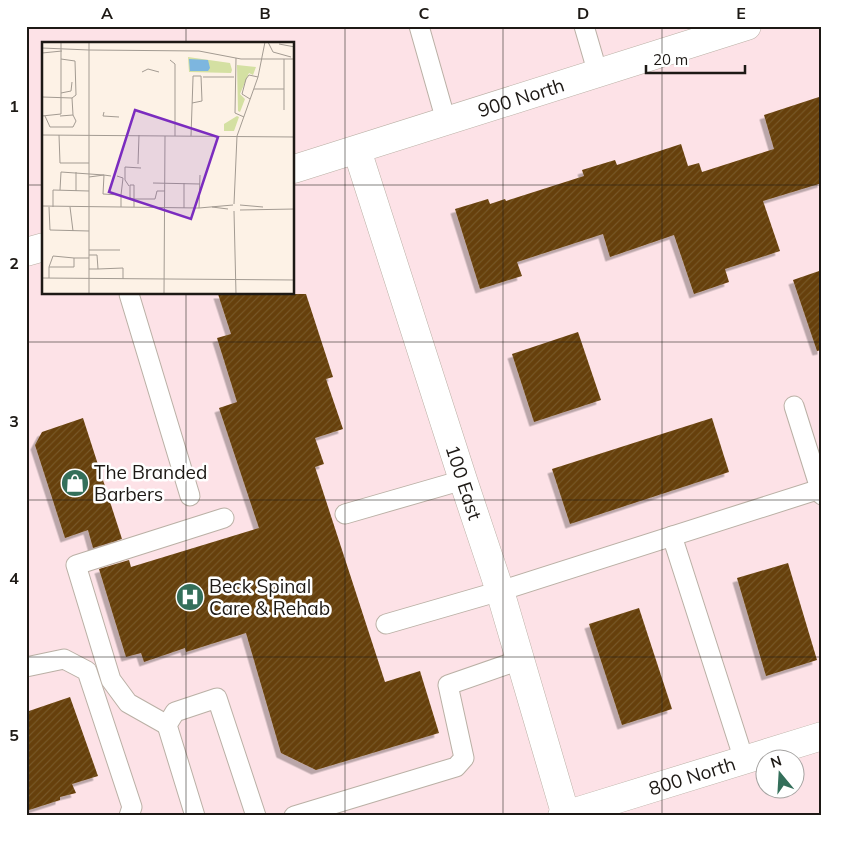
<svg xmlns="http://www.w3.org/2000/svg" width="848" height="842" font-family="Mulish,sans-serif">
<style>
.commercial{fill:#fde2e7;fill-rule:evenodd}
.building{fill:url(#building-hatch);filter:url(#shadow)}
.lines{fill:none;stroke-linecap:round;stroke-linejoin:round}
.service-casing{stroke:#bab0a5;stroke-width:21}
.minor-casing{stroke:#bab0a5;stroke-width:29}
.tertiary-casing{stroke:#bab0a5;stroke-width:29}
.service{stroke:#fff;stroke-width:19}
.minor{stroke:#fff;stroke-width:28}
.tertiary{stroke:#fff;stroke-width:28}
.grid{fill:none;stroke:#1d1915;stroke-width:1;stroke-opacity:0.55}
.labels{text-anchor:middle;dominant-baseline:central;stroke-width:5;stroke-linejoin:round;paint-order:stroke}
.street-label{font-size:19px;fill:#1d1915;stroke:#fff}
.poi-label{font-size:19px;fill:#1d1915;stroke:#fff;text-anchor:start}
.inset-road{fill:none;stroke:#a39b92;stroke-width:1}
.view{fill:#7b2cbf;fill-opacity:0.15;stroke:#7b2cbf;stroke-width:2.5}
.inset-edge{fill:none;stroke:#1d1915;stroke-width:2.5}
.neatline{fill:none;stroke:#1d1915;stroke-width:2}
.grid-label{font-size:16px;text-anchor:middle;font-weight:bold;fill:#1d1915}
</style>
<defs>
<pattern id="building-hatch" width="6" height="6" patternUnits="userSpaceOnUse" patternTransform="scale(1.25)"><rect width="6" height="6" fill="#663f08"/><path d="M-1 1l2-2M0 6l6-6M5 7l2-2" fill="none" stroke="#77582b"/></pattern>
<filter id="shadow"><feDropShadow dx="-4.5" dy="4.5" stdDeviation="0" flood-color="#0004"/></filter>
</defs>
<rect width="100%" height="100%" fill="#fdf2e6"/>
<path class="commercial" d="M 26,26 L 822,26 L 822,816 L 26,816 ZM 44,44 L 294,44 L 294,294 L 44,294 ZM 766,760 L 796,760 L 796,790 L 766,790 Z"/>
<g class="building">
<path d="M 822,96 L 822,183 L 763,201 L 780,251 L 725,269 L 729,282 L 694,294 L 674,235 L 610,257 L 603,234 L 517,262 L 522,276 L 480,289 L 455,209 L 488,199 L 490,204 L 505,199 L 506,201 L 584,176 L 582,170 L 615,160 L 617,165 L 681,144 L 688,166 L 699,163 L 702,172 L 774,149 L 764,115 Z"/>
<path d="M 822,270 L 822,350 L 817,351 L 793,280 Z"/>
<path d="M 218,294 L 306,294 L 333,377 L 326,379 L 343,429 L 315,438 L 324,464 L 315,467 L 385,682 L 420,671 L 439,733 L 316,770 L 281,753 L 246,633 L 186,652 L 185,648 L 144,662 L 141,653 L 126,657 L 99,569 L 129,560 L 131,567 L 259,528 L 219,408 L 237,402 L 217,338 L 231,334 Z"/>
<path d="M 578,332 L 601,400 L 534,422 L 512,354 Z"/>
<path d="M 83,418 L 122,539 L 93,548 L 88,530 L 65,538 L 35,445 L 42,432 Z"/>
<path d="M 712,418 L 729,472 L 570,524 L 552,469 Z"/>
<path d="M 788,563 L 817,660 L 766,676 L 737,578 Z"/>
<path d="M 639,608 L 672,709 L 622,725 L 589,624 Z"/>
<path d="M 70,697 L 98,776 L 72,784 L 76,793 L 60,797 L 60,800 L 26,811 L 26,712 Z"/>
</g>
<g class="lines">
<defs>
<g id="service">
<path d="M 419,26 L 446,121"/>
<path d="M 584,26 L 598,74"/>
<path d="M 129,294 L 190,496"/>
<path d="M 794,406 L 822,495"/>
<path d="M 345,514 L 463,480"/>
<path d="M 672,536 L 744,760"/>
<path d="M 386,624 L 500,591 L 820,489"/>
<path d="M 26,667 L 64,659 L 87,671 L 132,807 L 129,816"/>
<path d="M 167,725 L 128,703 L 111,680 L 76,565 L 224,518"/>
<path d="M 195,816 L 167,725 L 175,712 L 217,698 L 256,816"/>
<path d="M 294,816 L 456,767 L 464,758 L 448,685 L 520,660"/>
</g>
<g id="minor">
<path id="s1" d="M 357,150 L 463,480 L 500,591 L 566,816"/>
<path id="s2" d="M 294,169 L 747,26"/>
<path d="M 26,252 L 44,247"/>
</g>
<g id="tertiary">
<path id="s3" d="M 562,816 L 822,736"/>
</g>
</defs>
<use href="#service" class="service-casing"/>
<use href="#minor" class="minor-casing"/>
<use href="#tertiary" class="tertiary-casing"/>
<use href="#service" class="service"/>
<use href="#minor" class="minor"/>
<use href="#tertiary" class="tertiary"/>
</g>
<path class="grid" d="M 186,26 L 186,44M 345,26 L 345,816M 503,26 L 503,816M 662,26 L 662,816M 26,185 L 44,185M 294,185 L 822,185M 186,294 L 186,816M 26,342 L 822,342M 26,500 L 822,500M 26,657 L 822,657"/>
<defs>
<symbol id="shop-disc" viewBox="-11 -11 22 22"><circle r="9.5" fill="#346f5a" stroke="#fff"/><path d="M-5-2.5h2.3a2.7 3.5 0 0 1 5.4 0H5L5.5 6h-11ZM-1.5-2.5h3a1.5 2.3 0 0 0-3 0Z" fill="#fff"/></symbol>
<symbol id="hospital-disc" viewBox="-11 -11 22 22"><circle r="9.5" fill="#346f5a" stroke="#fff"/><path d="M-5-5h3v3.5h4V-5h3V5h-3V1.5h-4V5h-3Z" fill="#fff"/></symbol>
</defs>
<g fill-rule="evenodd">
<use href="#shop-disc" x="59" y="467" width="32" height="32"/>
<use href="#hospital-disc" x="174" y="581" width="32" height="32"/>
</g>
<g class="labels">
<g class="street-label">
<text stroke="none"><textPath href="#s2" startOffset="238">900 North</textPath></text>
<text stroke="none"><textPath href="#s1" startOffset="349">100 East</textPath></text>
<text stroke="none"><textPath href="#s3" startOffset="136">800 North</textPath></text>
</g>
<g class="poi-label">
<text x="94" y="472">The Branded<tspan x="94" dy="22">Barbers</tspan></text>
<text x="209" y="586">Beck Spinal<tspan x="209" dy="22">Care &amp; Rehab</tspan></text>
</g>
</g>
<g transform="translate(42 42)">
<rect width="252" height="252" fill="#fdf2e6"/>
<path d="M 146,15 L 188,21 L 190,28 L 189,31 L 147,30 ZM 195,23 L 214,25 L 211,33 L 207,31 L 198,52 L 203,57 L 198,70 L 196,69 ZM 195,74 L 197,75 L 192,89 L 182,89 L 182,82 Z" fill="#d4e0a2"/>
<path d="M 147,17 L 166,18 L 168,26 L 166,29 L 148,29 Z" fill="#7db6df"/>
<path class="inset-road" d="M 226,0 L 231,10 L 249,15M 237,2 L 253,5M 0,6 L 47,8M 47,8 L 157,9 L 199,17 L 253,17M 0,11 L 20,9M 194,16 L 193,71 L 202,75M 19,17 L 33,19 L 34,53 L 30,56M 128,18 L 133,22 L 133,94M 100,30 L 106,27 L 117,30M 161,35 L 192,35M 212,47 L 242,47M 19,51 L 29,49 L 30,40M 0,55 L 30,56 L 31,73 L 18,74M 208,57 L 200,52 L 204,37 L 207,33 L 216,35M 242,68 L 242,17M 62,70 L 61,74 L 77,75M 0,74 L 19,72 L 19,0M 3,74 L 8,85 L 31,85 L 34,79 L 31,73M 0,93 L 253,95M 17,93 L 18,121 L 47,121M 149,94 L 151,36 L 151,34 L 159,34 L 160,59 L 150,61M 96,122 L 97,93M 69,134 L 62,133 L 61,152 L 79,153 L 79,165M 75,134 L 81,136 L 79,153M 111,141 L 158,142M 87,144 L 83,138 L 83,125 L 99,126M 18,148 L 19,130 L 62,133 L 47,135M 34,149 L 34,130M 192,162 L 195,94 L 216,35 L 223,0M 198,163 L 221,165M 0,164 L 157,166 L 191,163M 7,165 L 8,188 L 47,189M 11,165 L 11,148 L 47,149M 28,165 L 31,189M 92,165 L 92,143 L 88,143 L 88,156 L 92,157 L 113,157 L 115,149 L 123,149M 170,165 L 186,167M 142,166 L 142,141M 157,166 L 158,133M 198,168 L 253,167M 192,169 L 194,252M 47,208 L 78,208M 7,225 L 11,214 L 32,216M 47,227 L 56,227 L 55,213 L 47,213M 56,227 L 81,226 L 81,237M 0,236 L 253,238M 7,236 L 7,225 L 32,225 L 32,216 L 47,216M 47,252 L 47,0M 122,252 L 123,94"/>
<path class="view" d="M 93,68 L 176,95 L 149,177 L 67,150 Z"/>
<rect width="252" height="252" class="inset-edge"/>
</g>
<rect width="848" height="842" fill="none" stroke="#ffffff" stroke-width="55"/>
<g transform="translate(780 774) rotate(342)"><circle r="24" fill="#ffffff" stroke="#a5a3a1"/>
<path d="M0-4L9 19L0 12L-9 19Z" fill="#346f5a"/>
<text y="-8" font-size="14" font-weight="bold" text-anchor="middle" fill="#1d1915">N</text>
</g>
<path d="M646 65v8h99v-8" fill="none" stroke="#1d1915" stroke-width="2.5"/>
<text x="653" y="65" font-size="15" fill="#1d1915" stroke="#ffffff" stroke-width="4" paint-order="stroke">20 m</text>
<rect x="28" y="28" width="792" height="786" class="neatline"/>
<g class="grid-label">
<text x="107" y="19">A</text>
<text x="265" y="19">B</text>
<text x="424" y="19">C</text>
<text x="583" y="19">D</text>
<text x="741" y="19">E</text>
<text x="14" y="112">1</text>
<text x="14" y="269">2</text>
<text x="14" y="427">3</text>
<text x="14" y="584">4</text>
<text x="14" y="741">5</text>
</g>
</svg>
